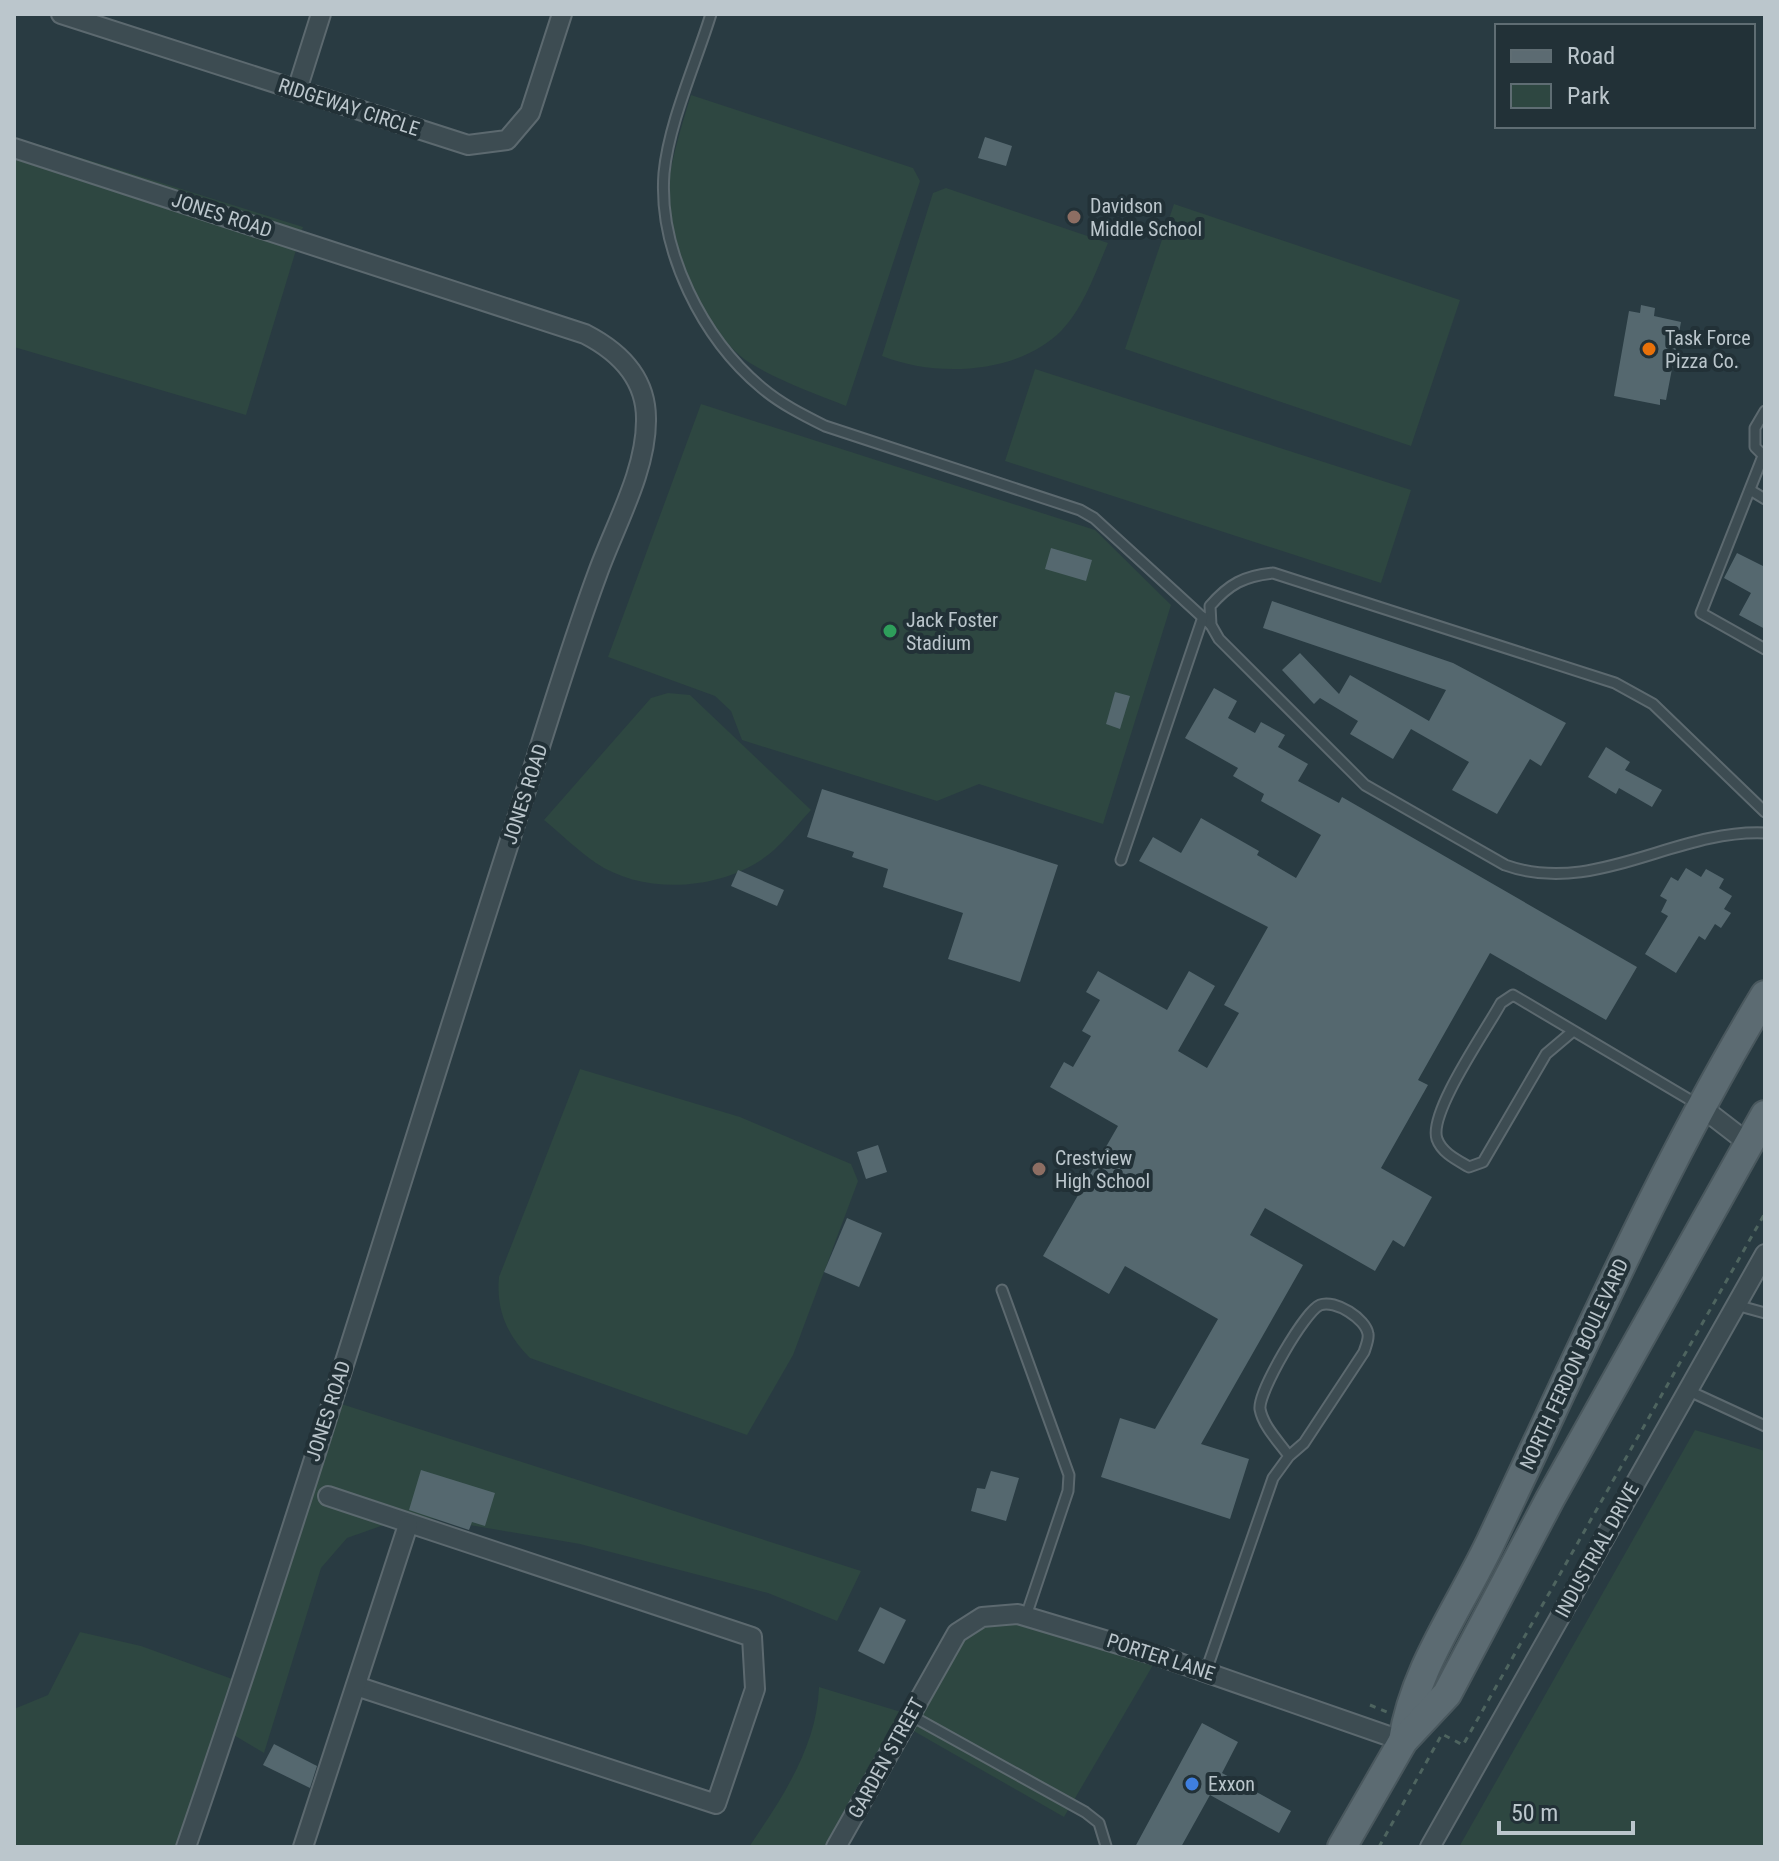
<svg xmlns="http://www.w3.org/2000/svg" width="1779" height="1861" font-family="'Roboto Condensed',sans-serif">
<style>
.green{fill:#2e4741}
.building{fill:#55686f}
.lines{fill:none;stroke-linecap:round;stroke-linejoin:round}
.service-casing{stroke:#5c696f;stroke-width:13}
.minor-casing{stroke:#5c696f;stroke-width:22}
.primary-casing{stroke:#4a585e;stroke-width:32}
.path{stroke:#4e645f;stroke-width:3;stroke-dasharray:6 6;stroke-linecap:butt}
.service{stroke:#3d4c52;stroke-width:9}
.minor{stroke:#3d4c52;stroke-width:18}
.primary{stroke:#5c6b72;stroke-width:28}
.education-dot{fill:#8d6e63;stroke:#223137;stroke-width:3}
.food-dot{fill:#e8710a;stroke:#223137;stroke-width:3}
.leisure-dot{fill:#2e9e5b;stroke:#223137;stroke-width:3}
.shop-dot{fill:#3f7fe0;stroke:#223137;stroke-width:3}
.labels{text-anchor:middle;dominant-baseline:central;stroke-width:8;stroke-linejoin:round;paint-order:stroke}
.street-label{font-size:20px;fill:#bbc6cc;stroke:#223137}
.poi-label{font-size:20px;fill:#bbc6cc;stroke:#223137;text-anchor:start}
</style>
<rect width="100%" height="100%" fill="#293b42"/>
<g class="green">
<path d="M 691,95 L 913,168 L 920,181 L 846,406 C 814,393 779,381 750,363 C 711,339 664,249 666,203 C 669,166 680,131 691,95 Z"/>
<path d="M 14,137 L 303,227 L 246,415 L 14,347 Z"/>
<path d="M 946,188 L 1108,243 C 1096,271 1084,307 1062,330 C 1019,374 937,378 882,356 L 933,193 Z"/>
<path d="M 1174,204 L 1460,300 L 1411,446 L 1125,349 Z"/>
<path d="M 1035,369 L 1411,490 L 1381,583 L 1005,461 Z"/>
<path d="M 701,404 L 1095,530 L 1171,605 L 1103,824 L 979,784 L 937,801 L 742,740 L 731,711 L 715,696 L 608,657 Z"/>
<path d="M 668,693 L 690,695 L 811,810 C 799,823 787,838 774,850 C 729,890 646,897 596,863 C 577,850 561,834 544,820 L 651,698 Z"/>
<path d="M 580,1069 L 740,1117 L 851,1164 L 858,1181 L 793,1355 L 747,1435 L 530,1358 C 507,1335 496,1310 499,1277 Z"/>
<path d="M 329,1400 L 354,1408 L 861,1571 L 837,1621 L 768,1593 L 580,1544 L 412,1515 L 347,1538 L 321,1568 L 264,1753 L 222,1728 L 185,1847 L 14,1847 L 14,1709 L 48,1695 L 80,1632 L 141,1646 L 235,1680 Z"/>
<path d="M 1695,1430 L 1765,1451 L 1765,1847 L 1459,1847 Z"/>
<path d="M 1017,1624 L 1153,1665 L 1064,1817 L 912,1730 L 963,1640 L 984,1627 Z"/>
<path d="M 819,1687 L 901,1712 L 825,1847 L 749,1847 C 782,1798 817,1747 819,1687 Z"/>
</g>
<g class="building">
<path d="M 985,137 L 1012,146 L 1006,166 L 978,158 Z"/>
<path d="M 1641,305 L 1655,308 L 1654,316 L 1681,322 L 1666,400 L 1660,399 L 1660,405 L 1614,396 L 1629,311 L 1640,313 Z"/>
<path d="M 1051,548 L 1092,560 L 1086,581 L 1045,569 Z"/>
<path d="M 1737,553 L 1765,567 L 1765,629 L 1739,615 L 1751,593 L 1724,578 Z"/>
<path d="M 1272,601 L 1453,663 L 1566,723 L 1541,766 L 1530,759 L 1497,814 L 1452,790 L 1469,762 L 1411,729 L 1393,759 L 1350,734 L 1358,721 L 1320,698 L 1314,704 L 1282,670 L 1300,653 L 1339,694 L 1350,675 L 1429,721 L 1446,690 L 1263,628 Z"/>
<path d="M 1214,688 L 1237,701 L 1228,718 L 1255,733 L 1261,722 L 1285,735 L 1278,747 L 1308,764 L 1298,781 L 1339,803 L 1342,797 L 1637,967 L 1606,1020 L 1490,953 L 1418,1080 L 1428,1085 L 1381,1168 L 1432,1197 L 1404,1247 L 1393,1240 L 1375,1271 L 1265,1208 L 1250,1235 L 1303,1265 L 1201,1444 L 1249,1459 L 1230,1519 L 1101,1477 L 1120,1418 L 1155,1429 L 1218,1319 L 1125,1266 L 1109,1294 L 1043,1256 L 1118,1126 L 1050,1087 L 1064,1062 L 1073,1067 L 1091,1036 L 1082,1031 L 1100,1000 L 1086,992 L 1098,971 L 1167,1010 L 1189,971 L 1215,986 L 1178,1051 L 1207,1068 L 1239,1013 L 1224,1005 L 1268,927 L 1139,861 L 1153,837 L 1181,853 L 1201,818 L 1259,851 L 1257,855 L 1296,878 L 1321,835 L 1261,801 L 1264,794 L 1233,776 L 1238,768 L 1185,738 Z"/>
<path d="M 1115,692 L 1130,696 L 1120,729 L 1106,724 Z"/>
<path d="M 1606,747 L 1630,762 L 1625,770 L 1662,790 L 1652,807 L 1619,788 L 1616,794 L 1588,777 Z"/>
<path d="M 822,789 L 1058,865 L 1020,982 L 948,959 L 963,913 L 883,887 L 888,869 L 852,857 L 854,852 L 807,837 Z"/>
<path d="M 1686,868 L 1701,877 L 1706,869 L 1724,879 L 1719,888 L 1732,896 L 1724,909 L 1731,913 L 1721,928 L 1715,924 L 1705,940 L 1699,936 L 1676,973 L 1645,954 L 1668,916 L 1661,912 L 1667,900 L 1660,896 L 1671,877 L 1678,881 Z"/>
<path d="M 738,870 L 784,890 L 777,906 L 731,886 Z"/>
<path d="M 878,1145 L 887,1172 L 866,1179 L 857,1152 Z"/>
<path d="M 847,1218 L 882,1233 L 859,1287 L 824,1272 Z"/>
<path d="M 421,1470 L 495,1493 L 485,1526 L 472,1522 L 469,1530 L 409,1510 Z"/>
<path d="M 991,1471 L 1019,1478 L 1006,1521 L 971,1511 L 977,1488 L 985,1489 Z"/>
<path d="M 880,1607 L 906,1620 L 884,1664 L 858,1651 Z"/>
<path d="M 1202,1723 L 1238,1742 L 1222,1773 L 1291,1811 L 1279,1833 L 1210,1795 L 1181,1847 L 1135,1847 Z"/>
<path d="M 274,1744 L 317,1766 L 310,1788 L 263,1765 Z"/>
</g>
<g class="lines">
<defs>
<g id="service">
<path d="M 711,14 C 696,63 669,122 664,173 C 658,251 703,339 762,388 C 781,404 803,415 825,426 L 1080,510 L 1094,518 L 1211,625"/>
<path d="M 1765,411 L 1755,428 L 1755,447 L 1765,457"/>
<path d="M 1763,456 L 1701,613 L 1765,649"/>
<path d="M 1750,490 L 1765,499"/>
<path d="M 1765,812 L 1653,704 L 1615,683 L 1273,573 C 1244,576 1229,584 1210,606 L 1211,625 L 1219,639 L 1365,785 L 1505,865 C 1594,897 1675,829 1765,833"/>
<path d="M 1121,860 L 1203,617"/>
<path d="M 1572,1032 L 1546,1054 L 1483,1162 L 1469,1167 C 1457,1160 1442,1153 1437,1139 C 1428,1113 1487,1029 1501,1003 L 1513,995 L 1697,1104"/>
<path d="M 1002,1290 L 1069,1475 L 1068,1491 L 1026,1616"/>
<path d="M 1736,1305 L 1765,1313"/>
<path d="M 1687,1390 L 1765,1426"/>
<path d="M 1206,1671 L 1273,1478 L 1289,1456 L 1304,1443 L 1364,1352 C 1366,1346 1369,1339 1368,1334 C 1366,1319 1335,1299 1320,1305 C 1305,1311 1258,1392 1260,1409 C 1263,1426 1279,1442 1289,1456"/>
<path d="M 910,1715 L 1085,1812 L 1099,1823 L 1106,1846"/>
</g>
<g id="minor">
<path d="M 61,14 L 468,145 L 507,140 L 530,113 L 562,14"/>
<path d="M 297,90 L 321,14"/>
<path d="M 14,148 L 585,334 C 620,352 647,379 646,421 C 646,472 614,527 597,575 C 573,640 552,708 531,775 C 415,1132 308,1492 186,1847"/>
<path d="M 1700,1106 L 1748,1143"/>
<path d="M 328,1496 L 752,1637 L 755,1689 L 716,1804 L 356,1686"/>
<path d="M 303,1847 L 408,1525"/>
<path d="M 836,1847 L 957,1633 L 982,1617 L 1018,1614 L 1165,1658 L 1403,1741"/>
<path d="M 1430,1847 L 1765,1254"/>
</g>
<g id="primary">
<path d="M 1403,1741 C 1414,1668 1462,1604 1493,1537 C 1580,1354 1660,1169 1765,995"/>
<path d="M 1342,1847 L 1403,1741 L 1447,1694 L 1550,1499 L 1765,1115"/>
</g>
</defs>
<use href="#service" class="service-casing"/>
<use href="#minor" class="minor-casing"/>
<use href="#primary" class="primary-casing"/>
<g class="path">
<path d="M 1370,1705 L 1387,1712"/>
<path d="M 1379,1847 L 1442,1734 L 1463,1745 L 1765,1213"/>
</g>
<use href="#service" class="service"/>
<use href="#minor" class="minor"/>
<use href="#primary" class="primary"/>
</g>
<g class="education-dot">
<circle cx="1074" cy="217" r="8"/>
<circle cx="1039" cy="1169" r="8"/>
</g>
<circle class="food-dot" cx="1649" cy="349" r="8"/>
<circle class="leisure-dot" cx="890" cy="631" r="8"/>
<circle class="shop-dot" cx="1192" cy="1784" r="8"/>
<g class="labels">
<g class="street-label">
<text transform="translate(349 107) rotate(18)">RIDGEWAY CIRCLE</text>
<text transform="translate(222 215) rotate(18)">JONES ROAD</text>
<text transform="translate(525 794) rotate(-72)">JONES ROAD</text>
<text transform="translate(1574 1364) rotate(-65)">NORTH FERDON BOULEVARD</text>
<text transform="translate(328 1411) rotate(-72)">JONES ROAD</text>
<text transform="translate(1597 1550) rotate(-61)">INDUSTRIAL DRIVE</text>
<text transform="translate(1161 1657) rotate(18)">PORTER LANE</text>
<text transform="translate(886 1758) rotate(-61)">GARDEN STREET</text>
</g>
<g class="poi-label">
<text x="1090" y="206">Davidson<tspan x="1090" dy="23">Middle School</tspan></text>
<text x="1665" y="338">Task Force<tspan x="1665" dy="23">Pizza Co.</tspan></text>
<text x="906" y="620">Jack Foster<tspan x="906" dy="23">Stadium</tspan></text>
<text x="1055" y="1158">Crestview<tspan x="1055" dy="23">High School</tspan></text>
<text x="1208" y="1784">Exxon</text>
</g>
</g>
<rect width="1779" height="1861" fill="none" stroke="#bbc6cc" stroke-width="32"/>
<rect x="1495" y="24" width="260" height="104" fill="#223137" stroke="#5f6d73" stroke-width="2"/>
<rect x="1511" y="50" width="40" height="12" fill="#5c6b72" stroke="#5f6d73" stroke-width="2"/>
<text x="1567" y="64" font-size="24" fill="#bbc6cc">Road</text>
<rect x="1511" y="84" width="40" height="24" fill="#2e4741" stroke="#5f6d73" stroke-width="2"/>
<text x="1567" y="104" font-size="24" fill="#bbc6cc">Park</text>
<path d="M1499 1821v12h134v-12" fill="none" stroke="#bbc6cc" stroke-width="4"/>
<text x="1511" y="1821" font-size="24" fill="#bbc6cc" stroke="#223137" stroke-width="6" paint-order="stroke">50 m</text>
</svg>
